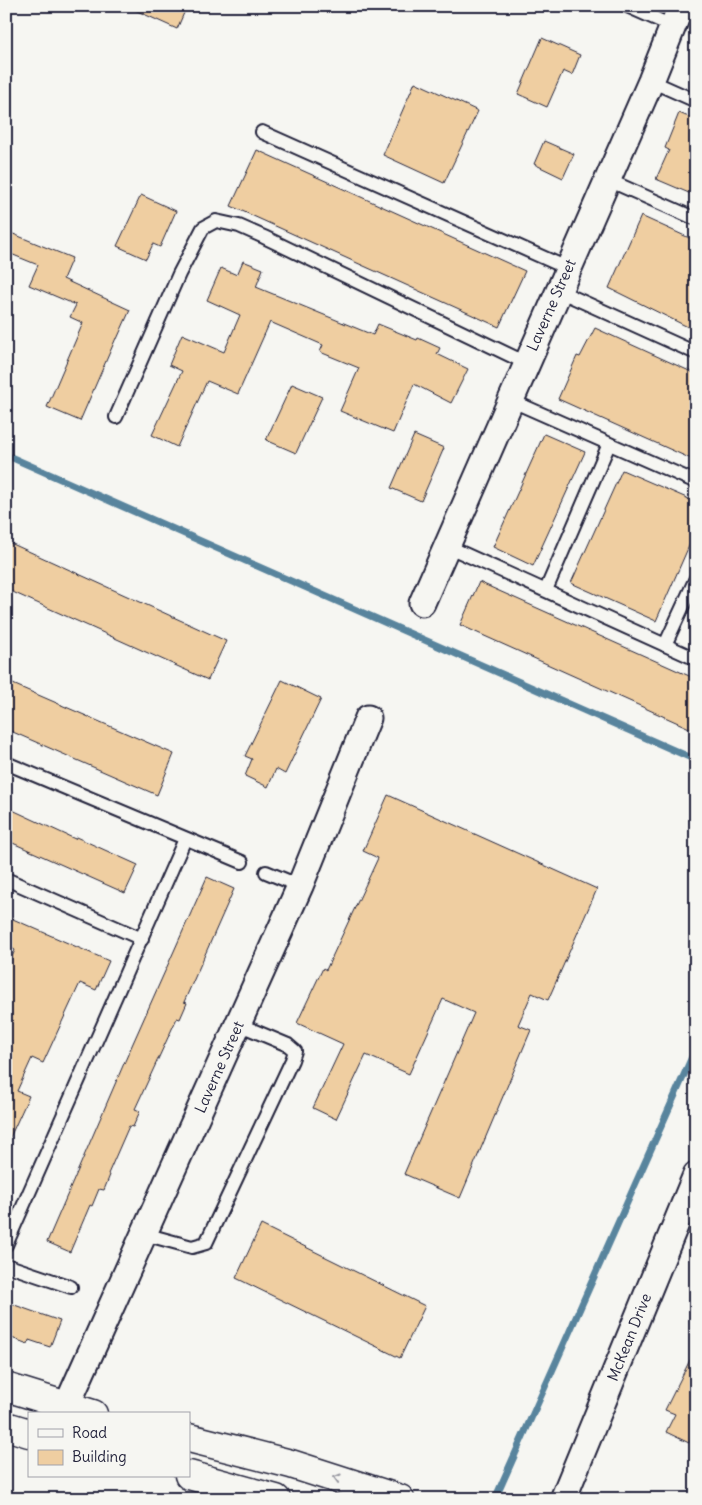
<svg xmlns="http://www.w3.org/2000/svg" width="702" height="1505" font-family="Delius,sans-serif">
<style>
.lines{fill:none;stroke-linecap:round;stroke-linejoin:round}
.stream{stroke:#59849d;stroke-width:7}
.building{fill:#efcea1;stroke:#22223b}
.lane-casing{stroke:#22223b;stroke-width:16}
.street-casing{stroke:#22223b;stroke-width:29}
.secondary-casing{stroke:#22223b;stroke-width:31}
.lane{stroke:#f6f6f2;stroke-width:12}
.street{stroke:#f6f6f2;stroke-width:25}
.secondary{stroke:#f6f6f2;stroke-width:28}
.oneway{stroke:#9797a0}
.labels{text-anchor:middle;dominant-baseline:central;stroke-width:4.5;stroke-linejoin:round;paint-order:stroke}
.street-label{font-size:15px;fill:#22223b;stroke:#f6f6f2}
</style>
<rect width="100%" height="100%" fill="#f6f6f2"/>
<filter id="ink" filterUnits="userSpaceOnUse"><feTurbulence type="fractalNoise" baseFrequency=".02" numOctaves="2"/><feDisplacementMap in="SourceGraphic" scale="10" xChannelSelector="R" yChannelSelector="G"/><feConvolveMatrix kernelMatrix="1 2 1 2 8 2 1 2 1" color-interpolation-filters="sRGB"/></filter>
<g filter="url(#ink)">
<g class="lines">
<g class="stream">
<path d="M 6,455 L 696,760"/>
<path d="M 495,1499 L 696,1048"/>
</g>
</g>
<g class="building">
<path d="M 126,6 L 187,6 L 177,29 Z"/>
<path d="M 542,38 L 580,55 L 572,75 L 563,71 L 547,107 L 518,94 Z"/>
<path d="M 415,82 L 478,111 L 444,183 L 383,155 Z"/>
<path d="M 679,113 L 696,120 L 696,196 L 656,179 L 669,150 L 665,148 Z"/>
<path d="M 544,141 L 574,154 L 563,178 L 534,164 Z"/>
<path d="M 257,150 L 525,271 L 499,327 L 231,206 Z"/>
<path d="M 141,195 L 176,211 L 160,247 L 153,244 L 146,259 L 117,246 Z"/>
<path d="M 641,216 L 696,241 L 696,331 L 609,288 Z"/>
<path d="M 6,231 L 72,258 L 63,279 L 130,310 L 117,339 L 116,338 L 80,421 L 47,407 L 83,323 L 70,317 L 76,305 L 29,285 L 38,265 L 6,252 Z"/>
<path d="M 243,261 L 263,269 L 256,287 L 373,335 L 378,324 L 417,340 L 418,338 L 440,348 L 437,354 L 468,369 L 451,403 L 414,384 L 393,433 L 340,411 L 359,368 L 320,352 L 323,345 L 270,322 L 238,394 L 207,381 L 177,447 L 152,435 L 182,371 L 169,365 L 182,334 L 224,352 L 240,315 L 207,300 L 221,268 L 237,275 Z"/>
<path d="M 595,328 L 696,374 L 696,461 L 558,399 L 577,356 L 580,357 Z"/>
<path d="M 292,384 L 322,397 L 296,453 L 266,440 Z"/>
<path d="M 544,434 L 585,452 L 533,566 L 493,547 Z"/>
<path d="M 414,435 L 444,448 L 421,501 L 391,488 Z"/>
<path d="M 622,470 L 696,502 L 696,530 L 656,621 L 571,583 Z"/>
<path d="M 6,541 L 226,641 L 208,680 L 6,589 Z"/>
<path d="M 479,582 L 696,679 L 696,731 L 460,625 Z"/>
<path d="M 282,680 L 321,699 L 285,774 L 276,769 L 268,787 L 245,776 L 252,759 L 245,756 Z"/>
<path d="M 6,681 L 174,754 L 157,795 L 6,729 Z"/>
<path d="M 388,795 L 597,889 L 548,1000 L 532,993 L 518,1025 L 531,1030 L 460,1198 L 404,1174 L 474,1013 L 443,999 L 409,1074 L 366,1055 L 336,1119 L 313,1108 L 343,1044 L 297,1023 L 323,968 L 326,970 L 378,858 L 363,851 Z"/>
<path d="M 6,807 L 75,839 L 76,837 L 138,865 L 125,893 L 6,840 Z"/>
<path d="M 207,877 L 234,889 L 184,1002 L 187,1003 L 180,1019 L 177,1018 L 135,1109 L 140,1111 L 133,1127 L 129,1126 L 108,1174 L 110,1175 L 104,1190 L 99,1189 L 92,1206 L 90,1205 L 70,1252 L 47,1242 L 125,1061 Z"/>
<path d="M 6,916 L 109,961 L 96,990 L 80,983 L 43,1063 L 32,1058 L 17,1091 L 29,1096 L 6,1146 L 6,970 L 15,950 L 6,945 Z"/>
<path d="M 261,1225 L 425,1306 L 400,1358 L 236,1278 Z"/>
<path d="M 6,1302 L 60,1321 L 50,1347 L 29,1340 L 28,1344 L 6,1336 Z"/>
<path d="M 696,1348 L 696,1428 L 689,1443 L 666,1432 L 675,1414 L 665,1410 Z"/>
</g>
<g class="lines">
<defs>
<g id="lane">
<path d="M 627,6 L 672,26"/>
<path d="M 651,81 L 696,101"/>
<path d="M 262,132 L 567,268"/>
<path d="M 606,179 L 696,219"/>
<path d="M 557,290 L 696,353"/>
<path d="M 510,400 L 696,482"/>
<path d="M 116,417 L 179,274 L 203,228 L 216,221 L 239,226 L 264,237 L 526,363"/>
<path d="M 447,546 L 696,659"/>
<path d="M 546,590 L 609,444"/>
<path d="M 665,645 L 696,578"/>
<path d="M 6,763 L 242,862"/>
<path d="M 266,872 L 300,886"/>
<path d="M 6,879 L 142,939"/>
<path d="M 144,1234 L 192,1247 L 206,1243 L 292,1060 L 295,1051 L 288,1045 L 238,1024"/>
<path d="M 6,1245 L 185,839"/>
<path d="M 6,1265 L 71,1287"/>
</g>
<g id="street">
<path d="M 422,603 L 651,81 L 681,6"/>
<path d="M 63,1414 L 300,886 L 368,718"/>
<path d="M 563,1499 L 696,1175"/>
</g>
<g id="secondary">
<path d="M 6,1387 L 93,1414"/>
<path d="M 6,1426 L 29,1433"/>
<path d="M 189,1438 L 291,1464 L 400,1499"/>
<path d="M 189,1475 L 276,1499"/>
</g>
</defs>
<use href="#lane" class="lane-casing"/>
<use href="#street" class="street-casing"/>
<use href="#secondary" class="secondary-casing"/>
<use href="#lane" class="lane"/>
<use href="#street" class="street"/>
<use href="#secondary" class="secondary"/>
</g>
<defs><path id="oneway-chevron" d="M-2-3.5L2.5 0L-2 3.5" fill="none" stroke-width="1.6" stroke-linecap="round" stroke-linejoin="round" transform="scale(1.25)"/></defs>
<use class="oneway" href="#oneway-chevron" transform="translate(337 1478) rotate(-163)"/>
</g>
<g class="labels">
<g class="street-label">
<text transform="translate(551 305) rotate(-66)">Laverne Street</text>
<text transform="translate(219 1067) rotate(-66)">Laverne Street</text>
<text transform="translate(629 1337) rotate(-68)">McKean Drive</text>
</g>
</g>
<rect width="702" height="1505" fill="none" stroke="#f6f6f2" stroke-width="25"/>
<rect x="12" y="12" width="677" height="1480" fill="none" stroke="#22223b" stroke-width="2" filter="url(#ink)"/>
<rect x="28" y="1412" width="162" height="65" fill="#f6f6f2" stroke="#a1a1a9"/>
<rect x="38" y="1429" width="25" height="8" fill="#f6f6f2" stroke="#a1a1a9"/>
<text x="72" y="1438" font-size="15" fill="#22223b">Road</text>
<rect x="38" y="1450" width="25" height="15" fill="#efcea1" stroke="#a1a1a9"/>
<text x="72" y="1462" font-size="15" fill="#22223b">Building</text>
</svg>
